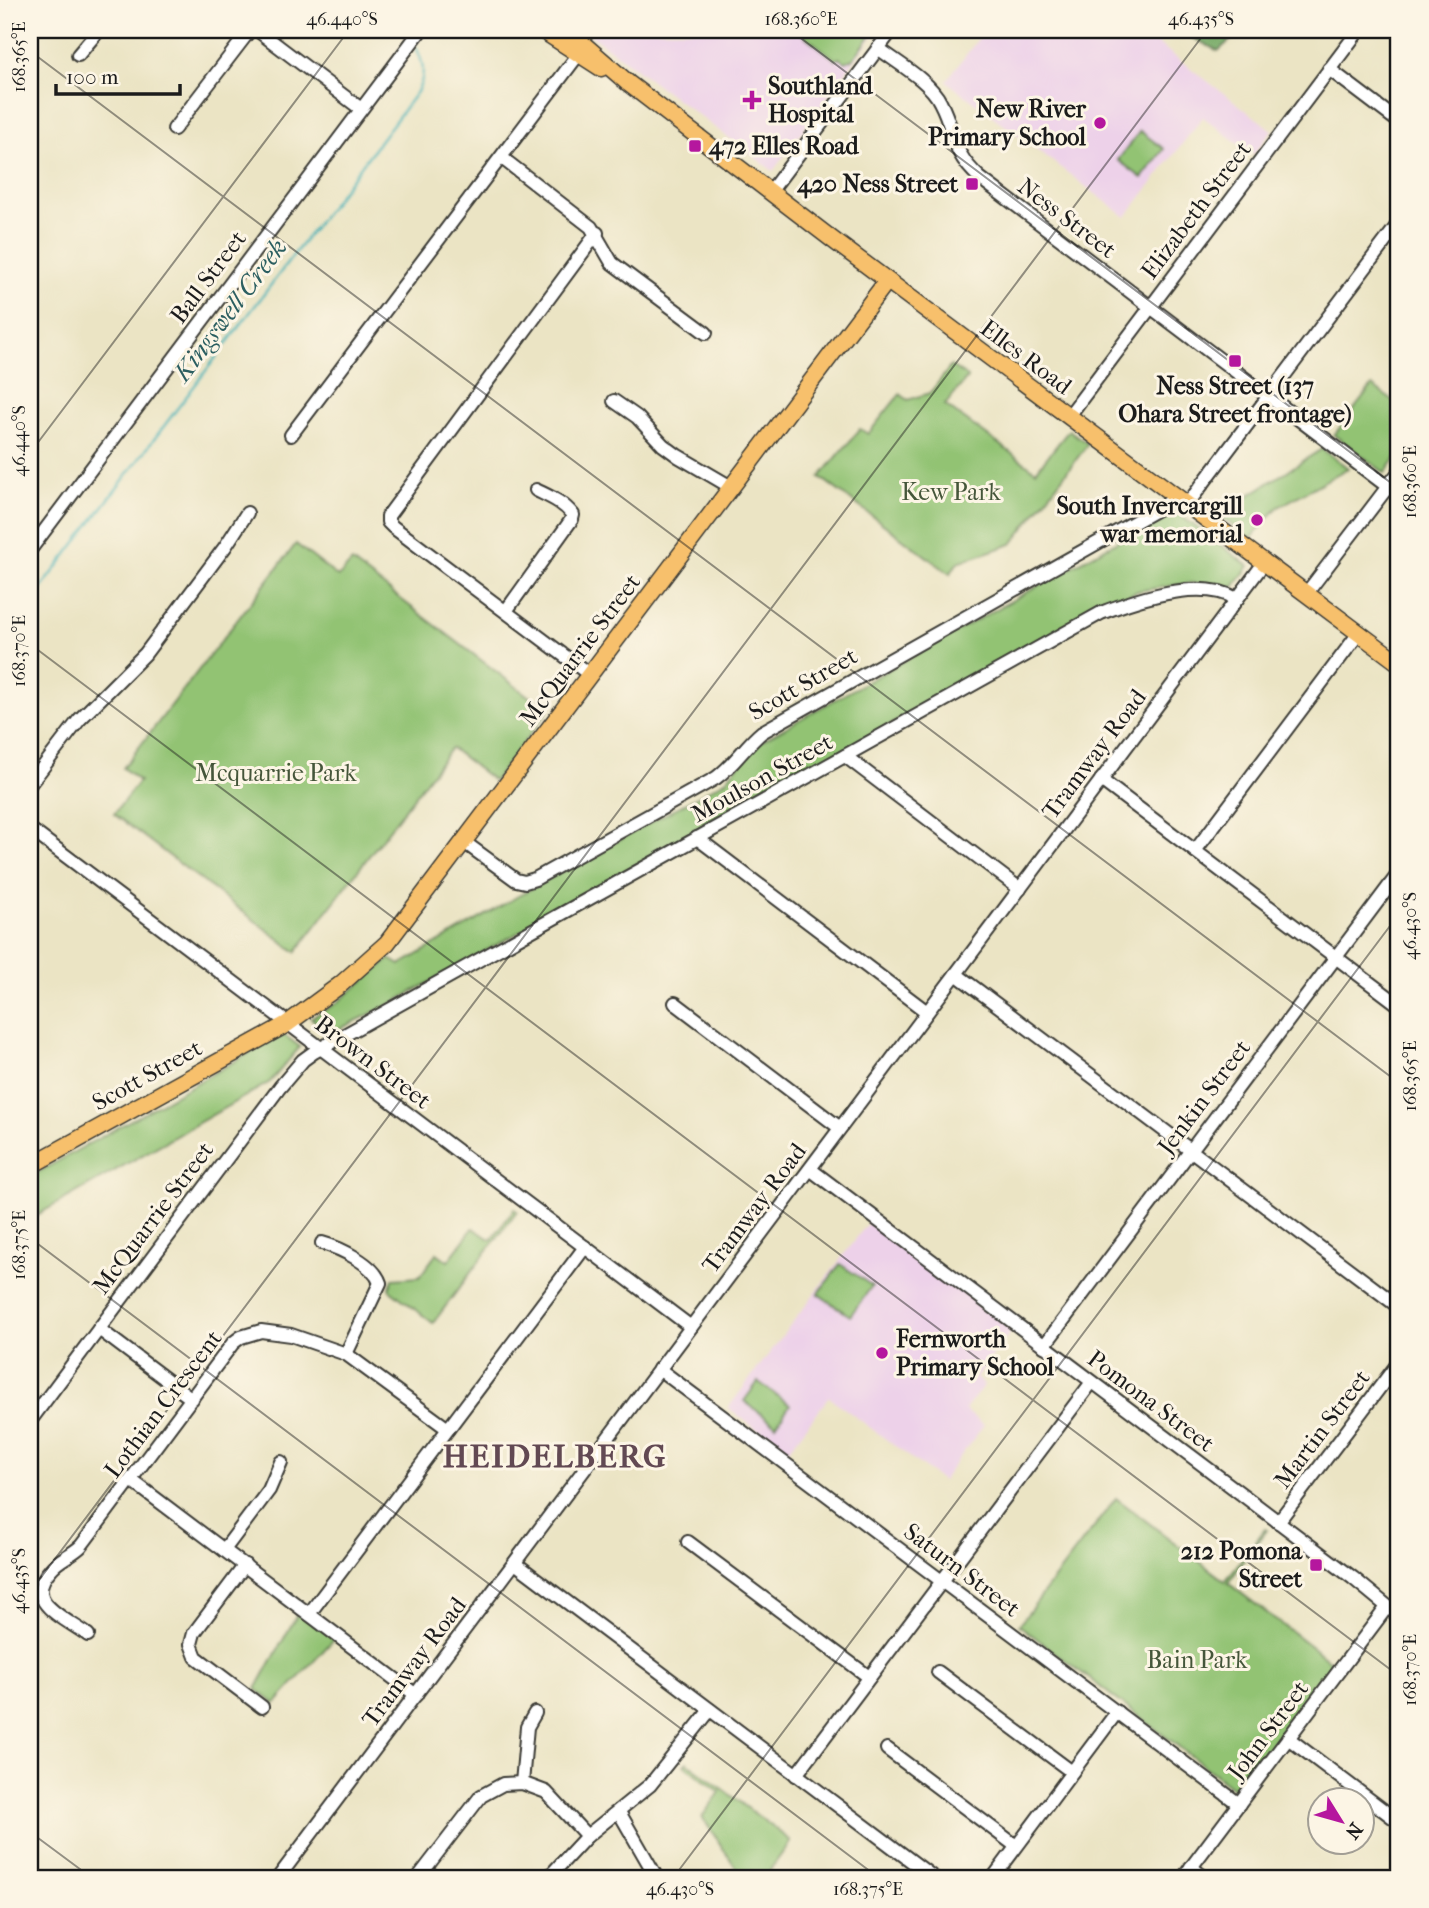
<svg xmlns="http://www.w3.org/2000/svg" width="1429" height="1908" font-family="'IM FELL French Canon',serif">
<style>
.built{fill:#edd1e9}
.green{fill:#92c373;stroke:#577048;stroke-width:2}
.forest{fill:#75a965;stroke:#486240;stroke-width:2}
.lines{fill:none;stroke-linecap:round;stroke-linejoin:round}
.stream{stroke:#3fb0b6;stroke-width:2.5}
.minor-casing{stroke:#3b3a35;stroke-width:16}
.major-casing{stroke:#3b3a35;stroke-width:19}
.minor{stroke:#fff;stroke-width:12}
.major{stroke:#f7c06c;stroke-width:16}
.ticks{fill:none;stroke:#1c1c1c;stroke-width:2;stroke-opacity:0.45}
.poi-dot{fill:#b5179e;stroke:#fcf5e5;stroke-width:2.5}
.labels{text-anchor:middle;dominant-baseline:central;stroke-width:6;stroke-linejoin:round;paint-order:stroke}
.poi-label{font-size:24px;font-weight:bold;fill:#1c1c1c;stroke:#fcf5e5;text-anchor:end}
.street-label{font-size:24px;fill:#1c1c1c;stroke:#fcf5e5}
.park-label{font-size:24px;fill:#45563a;stroke:#fcf5e5}
.water-label{font-size:26px;font-style:italic;fill:#2c5f61;stroke:#fcf5e5}
.district-label{font-size:32px;font-weight:bold;letter-spacing:2px;fill:#624953;stroke:#fcf5e5}
.neatline{fill:none;stroke:#1c1c1c;stroke-width:2.5}
.ticks-label{font-size:18px;text-anchor:middle;fill:#1c1c1c}
</style>
<rect width="100%" height="100%" fill="#fcf5e5"/>
<filter id="ink" filterUnits="userSpaceOnUse"><feTurbulence type="fractalNoise" baseFrequency=".0143" numOctaves="2"/><feDisplacementMap in="SourceGraphic" scale="14" xChannelSelector="R" yChannelSelector="G"/><feConvolveMatrix kernelMatrix="1 2 1 2 8 2 1 2 1" color-interpolation-filters="sRGB"/></filter>
<filter id="wash" filterUnits="userSpaceOnUse"><feTurbulence type="fractalNoise" baseFrequency=".00686" numOctaves="4" result="noise"/><feDisplacementMap in="SourceGraphic" scale="28" xChannelSelector="R" yChannelSelector="G"/><feGaussianBlur stdDeviation="1.57" result="paint"/><feColorMatrix in="noise" values="0 0 0 0 0 0 0 0 0 0 0 0 0 0 0 0 0 1.4 0 .05"/><feComposite in="paint" operator="in"/></filter>
<g filter="url(#wash)">
<rect width="100%" height="100%" fill="#ebe4c4"/>
<g class="built">
<path d="M 584,30 L 877,30 L 773,171 Z"/>
<path d="M 985,30 L 1140,30 L 1272,130 L 1253,155 L 1203,117 L 1126,217 L 946,81 Z"/>
<path d="M 870,1220 L 1014,1328 L 976,1378 L 984,1385 L 965,1410 L 984,1425 L 942,1481 L 829,1397 L 787,1452 L 728,1408 Z"/>
</g>
<g class="green">
<path d="M 797,30 L 849,32 L 875,30 L 853,59 L 846,62 L 839,58 L 836,60 Z"/>
<path d="M 1140,131 L 1164,149 L 1142,178 L 1118,160 Z"/>
<path d="M 951,366 L 968,377 L 945,405 L 1036,471 L 1069,430 L 1088,444 L 1012,544 L 958,562 L 950,574 L 820,477 L 860,429 L 868,434 L 900,394 L 908,400 L 930,393 Z"/>
<path d="M 1372,386 L 1399,405 L 1399,454 L 1385,473 L 1334,435 Z"/>
<path d="M 1322,449 L 1348,468 L 1277,508 L 1251,539 L 1223,518 L 1235,504 Z"/>
<path d="M 1173,510 L 1249,566 L 1234,587 L 1190,583 L 1138,591 L 1103,606 L 389,1005 L 331,1033 L 311,1018 L 337,1003 L 390,959 L 400,965 L 520,895 L 725,781 L 756,744 Z"/>
<path d="M 296,544 L 338,577 L 352,562 L 548,711 L 494,781 L 451,748 L 296,952 L 114,814 L 139,781 L 123,768 Z"/>
<path d="M 283,1034 L 300,1047 L 270,1082 L 30,1219 L 30,1177 Z"/>
<path d="M 514,1209 L 517,1211 L 433,1323 L 389,1289 L 393,1279 L 419,1277 L 437,1253 L 448,1261 L 473,1228 L 491,1240 Z"/>
<path d="M 840,1264 L 872,1286 L 850,1316 L 818,1294 Z"/>
<path d="M 758,1382 L 790,1405 L 776,1425 L 744,1401 Z"/>
<path d="M 1116,1498 L 1225,1581 L 1265,1529 L 1267,1530 L 1228,1583 L 1334,1664 L 1237,1791 L 1019,1625 Z"/>
<path d="M 299,1611 L 335,1638 L 275,1704 L 256,1689 Z"/>
<path d="M 687,1762 L 791,1841 L 765,1877 L 756,1872 L 739,1872 L 702,1817 L 720,1792 L 684,1765 Z"/>
</g>
<path class="forest" d="M 1178,30 L 1242,30 L 1218,51 Z"/>
<g class="lines">
<g class="stream">
<path d="M 408,30 L 411,38"/>
<path d="M 30,603 L 417,92 C 426,75 424,64 416,47"/>
</g>
</g>
</g>
<g filter="url(#ink)">
<g class="lines">
<defs>
<g id="minor">
<path d="M 257,30 L 361,109"/>
<path d="M 878,48 C 896,62 930,81 940,102 C 957,134 949,150 980,178 L 1399,495"/>
<path d="M 78,55 L 99,30"/>
<path d="M 1329,69 L 1399,122"/>
<path d="M 174,129 L 250,30"/>
<path d="M 502,158 L 591,227 L 612,263 L 706,333"/>
<path d="M 770,192 L 892,30"/>
<path d="M 614,401 L 637,417 L 663,445 L 678,456 L 731,487"/>
<path d="M 1068,417 L 1359,30"/>
<path d="M 291,435 L 584,47"/>
<path d="M 1186,506 L 1399,223"/>
<path d="M 30,550 L 421,30"/>
<path d="M 1306,594 L 1399,472"/>
<path d="M 506,611 L 572,519 L 573,515 C 563,502 550,497 536,490"/>
<path d="M 590,675 L 393,527 L 388,522 L 388,516 L 597,233"/>
<path d="M 845,756 L 1020,889"/>
<path d="M 1101,780 L 1399,1005"/>
<path d="M 30,784 L 79,720 L 145,654 L 225,547 L 247,513"/>
<path d="M 30,829 L 691,1327"/>
<path d="M 697,838 L 927,1012"/>
<path d="M 464,842 L 516,880 L 525,882 L 535,879 L 716,778 C 734,765 745,746 762,732 L 1177,498"/>
<path d="M 1195,851 L 1359,633"/>
<path d="M 956,974 L 1399,1307"/>
<path d="M 675,1003 L 840,1128"/>
<path d="M 810,1169 L 1353,1578 L 1399,1616"/>
<path d="M 322,1243 C 340,1248 374,1264 380,1283 L 346,1354"/>
<path d="M 99,1329 L 192,1399"/>
<path d="M 1044,1346 L 1399,873"/>
<path d="M 659,1369 L 1239,1804"/>
<path d="M 30,1421 L 280,1087 L 303,1060 L 314,1052 L 1101,613 C 1137,599 1201,577 1237,599"/>
<path d="M 131,1480 L 416,1695"/>
<path d="M 1278,1522 L 1399,1362"/>
<path d="M 688,1542 L 869,1677"/>
<path d="M 224,1550 L 269,1490 L 281,1462"/>
<path d="M 515,1563 L 934,1878"/>
<path d="M 245,1565 L 194,1633 L 191,1644 L 196,1657 L 262,1707"/>
<path d="M 309,1614 L 585,1247"/>
<path d="M 88,1635 C 64,1617 21,1602 51,1569 C 59,1559 72,1555 81,1546 L 233,1343 L 241,1337 L 261,1331 L 291,1335 L 346,1354 L 448,1429"/>
<path d="M 938,1672 L 1072,1772"/>
<path d="M 1288,1738 L 1399,1822"/>
<path d="M 887,1749 L 1016,1846"/>
<path d="M 796,1775 L 1092,1382"/>
<path d="M 522,1783 L 527,1727 L 535,1713"/>
<path d="M 619,1812 L 657,1878"/>
<path d="M 1191,1867 L 1205,1878"/>
<path d="M 278,1878 L 1264,563"/>
<path d="M 418,1878 L 481,1796 L 503,1784 L 522,1783 L 546,1792 L 587,1836"/>
<path d="M 548,1878 L 587,1836 L 650,1785 L 710,1710"/>
<path d="M 993,1878 L 1117,1712"/>
<path d="M 1183,1878 L 1387,1607"/>
</g>
<g id="major">
<path d="M 542,30 L 601,68"/>
<path d="M 567,30 L 628,83 L 833,240 L 1399,663"/>
<path d="M 30,1166 L 287,1024 L 340,985 L 387,943 L 887,281"/>
</g>
</defs>
<use href="#minor" class="minor-casing"/>
<use href="#major" class="major-casing"/>
<use href="#minor" class="minor"/>
<use href="#major" class="major"/>
</g>
</g>
<path class="ticks" d="M 790,30 L 1399,489M 30,51 L 1399,1083M 30,453 L 349,30M 30,644 L 1399,1676M 30,1238 L 879,1878M 30,1592 L 1207,30M 30,1832 L 92,1878M 673,1878 L 1399,914"/>
<g class="poi-dot">
<path d="M748.5 89.5h7v7h7v7h-7v7h-7v-7h-7v-7h7z"/>
<circle cx="1100" cy="123" r="7"/>
<rect x="688" y="139" width="14" height="14" rx="3.5"/>
<rect x="965" y="177" width="14" height="14" rx="3.5"/>
<rect x="1228" y="354" width="14" height="14" rx="3.5"/>
<circle cx="1257" cy="520" r="7"/>
<circle cx="882" cy="1353" r="7"/>
<rect x="1309" y="1558" width="14" height="14" rx="3.5"/>
</g>
<g class="labels">
<g class="poi-label">
<text x="768" y="86" text-anchor="start">Southland<tspan x="768" dy="28">Hospital</tspan></text>
<text x="1086" y="109">New River<tspan x="1086" dy="28">Primary School</tspan></text>
<text x="709" y="146" text-anchor="start">472 Elles Road</text>
<text x="958" y="184">420 Ness Street</text>
<text x="1235" y="386" text-anchor="middle">Ness Street (137<tspan x="1235" dy="28">Ohara Street frontage)</tspan></text>
<text x="1243" y="506">South Invercargill<tspan x="1243" dy="28">war memorial</tspan></text>
<text x="896" y="1339" text-anchor="start">Fernworth<tspan x="896" dy="28">Primary School</tspan></text>
<text x="1302" y="1551">212 Pomona<tspan x="1302" dy="28">Street</tspan></text>
</g>
<g class="street-label">
<text transform="translate(1196 210) rotate(-53)">Elizabeth Street</text>
<text transform="translate(1067 218) rotate(37)">Ness Street</text>
<text transform="translate(208 277) rotate(-53)">Ball Street</text>
<text transform="translate(1026 357) rotate(37)">Elles Road</text>
<text transform="translate(580 650) rotate(-53)">McQuarrie Street</text>
<text transform="translate(803 684) rotate(-30)">Scott Street</text>
<text transform="translate(1094 754) rotate(-53)">Tramway Road</text>
<text transform="translate(762 778) rotate(-29)">Moulson Street</text>
<text transform="translate(373 1062) rotate(37)">Brown Street</text>
<text transform="translate(147 1075) rotate(-29)">Scott Street</text>
<text transform="translate(1204 1097) rotate(-53)">Jenkin Street</text>
<text transform="translate(754 1208) rotate(-53)">Tramway Road</text>
<text transform="translate(153 1218) rotate(-53)">McQuarrie Street</text>
<text transform="translate(1151 1401) rotate(37)">Pomona Street</text>
<text transform="translate(163 1404) rotate(-53)">Lothian Crescent</text>
<text transform="translate(1322 1429) rotate(-53)">Martin Street</text>
<text transform="translate(962 1570) rotate(37)">Saturn Street</text>
<text transform="translate(414 1662) rotate(-53)">Tramway Road</text>
<text transform="translate(1268 1730) rotate(-53)">John Street</text>
</g>
<g class="park-label">
<text x="951" y="492">Kew Park</text>
<text x="276" y="773">Mcquarrie Park</text>
<text x="1197" y="1660">Bain Park</text>
</g>
<g class="water-label">
<text transform="translate(230 310) rotate(-53)">Kingswell Creek</text>
</g>
<g class="district-label">
<text x="555" y="1456">HEIDELBERG</text>
</g>
</g>
<rect width="1429" height="1908" fill="none" stroke="#fcf5e5" stroke-width="77"/>
<g transform="translate(1341 1821) rotate(127)"><circle r="33" fill="#fcf5e5" stroke="#a29e95" stroke-width="2"/>
<path d="M0-5L12 26L0 18L-12 26Z" fill="#b5179e"/>
<text y="-10" font-size="19" font-weight="bold" text-anchor="middle" fill="#1c1c1c">N</text>
</g>
<path d="M56 84v10h124v-10" fill="none" stroke="#1c1c1c" stroke-width="3.5"/>
<text x="66" y="84" font-size="21" fill="#1c1c1c" stroke="#fcf5e5" stroke-width="5" paint-order="stroke">100 m</text>
<rect x="38" y="38" width="1352" height="1832" class="neatline"/>
<g class="ticks-label">
<text x="342" y="25">46.440°S</text>
<text x="801" y="25">168.360°E</text>
<text x="1201" y="25">46.435°S</text>
<text transform="translate(19 57) rotate(-90)" y="6">168.365°E</text>
<text transform="translate(19 441) rotate(-90)" y="6">46.440°S</text>
<text transform="translate(1410 482) rotate(-90)" y="6">168.360°E</text>
<text transform="translate(19 651) rotate(-90)" y="6">168.370°E</text>
<text transform="translate(1410 926) rotate(-90)" y="6">46.430°S</text>
<text transform="translate(1410 1076) rotate(-90)" y="6">168.365°E</text>
<text transform="translate(19 1245) rotate(-90)" y="6">168.375°E</text>
<text transform="translate(19 1581) rotate(-90)" y="6">46.435°S</text>
<text transform="translate(1410 1670) rotate(-90)" y="6">168.370°E</text>
<text x="680" y="1895">46.430°S</text>
<text x="868" y="1895">168.375°E</text>
</g>
</svg>
